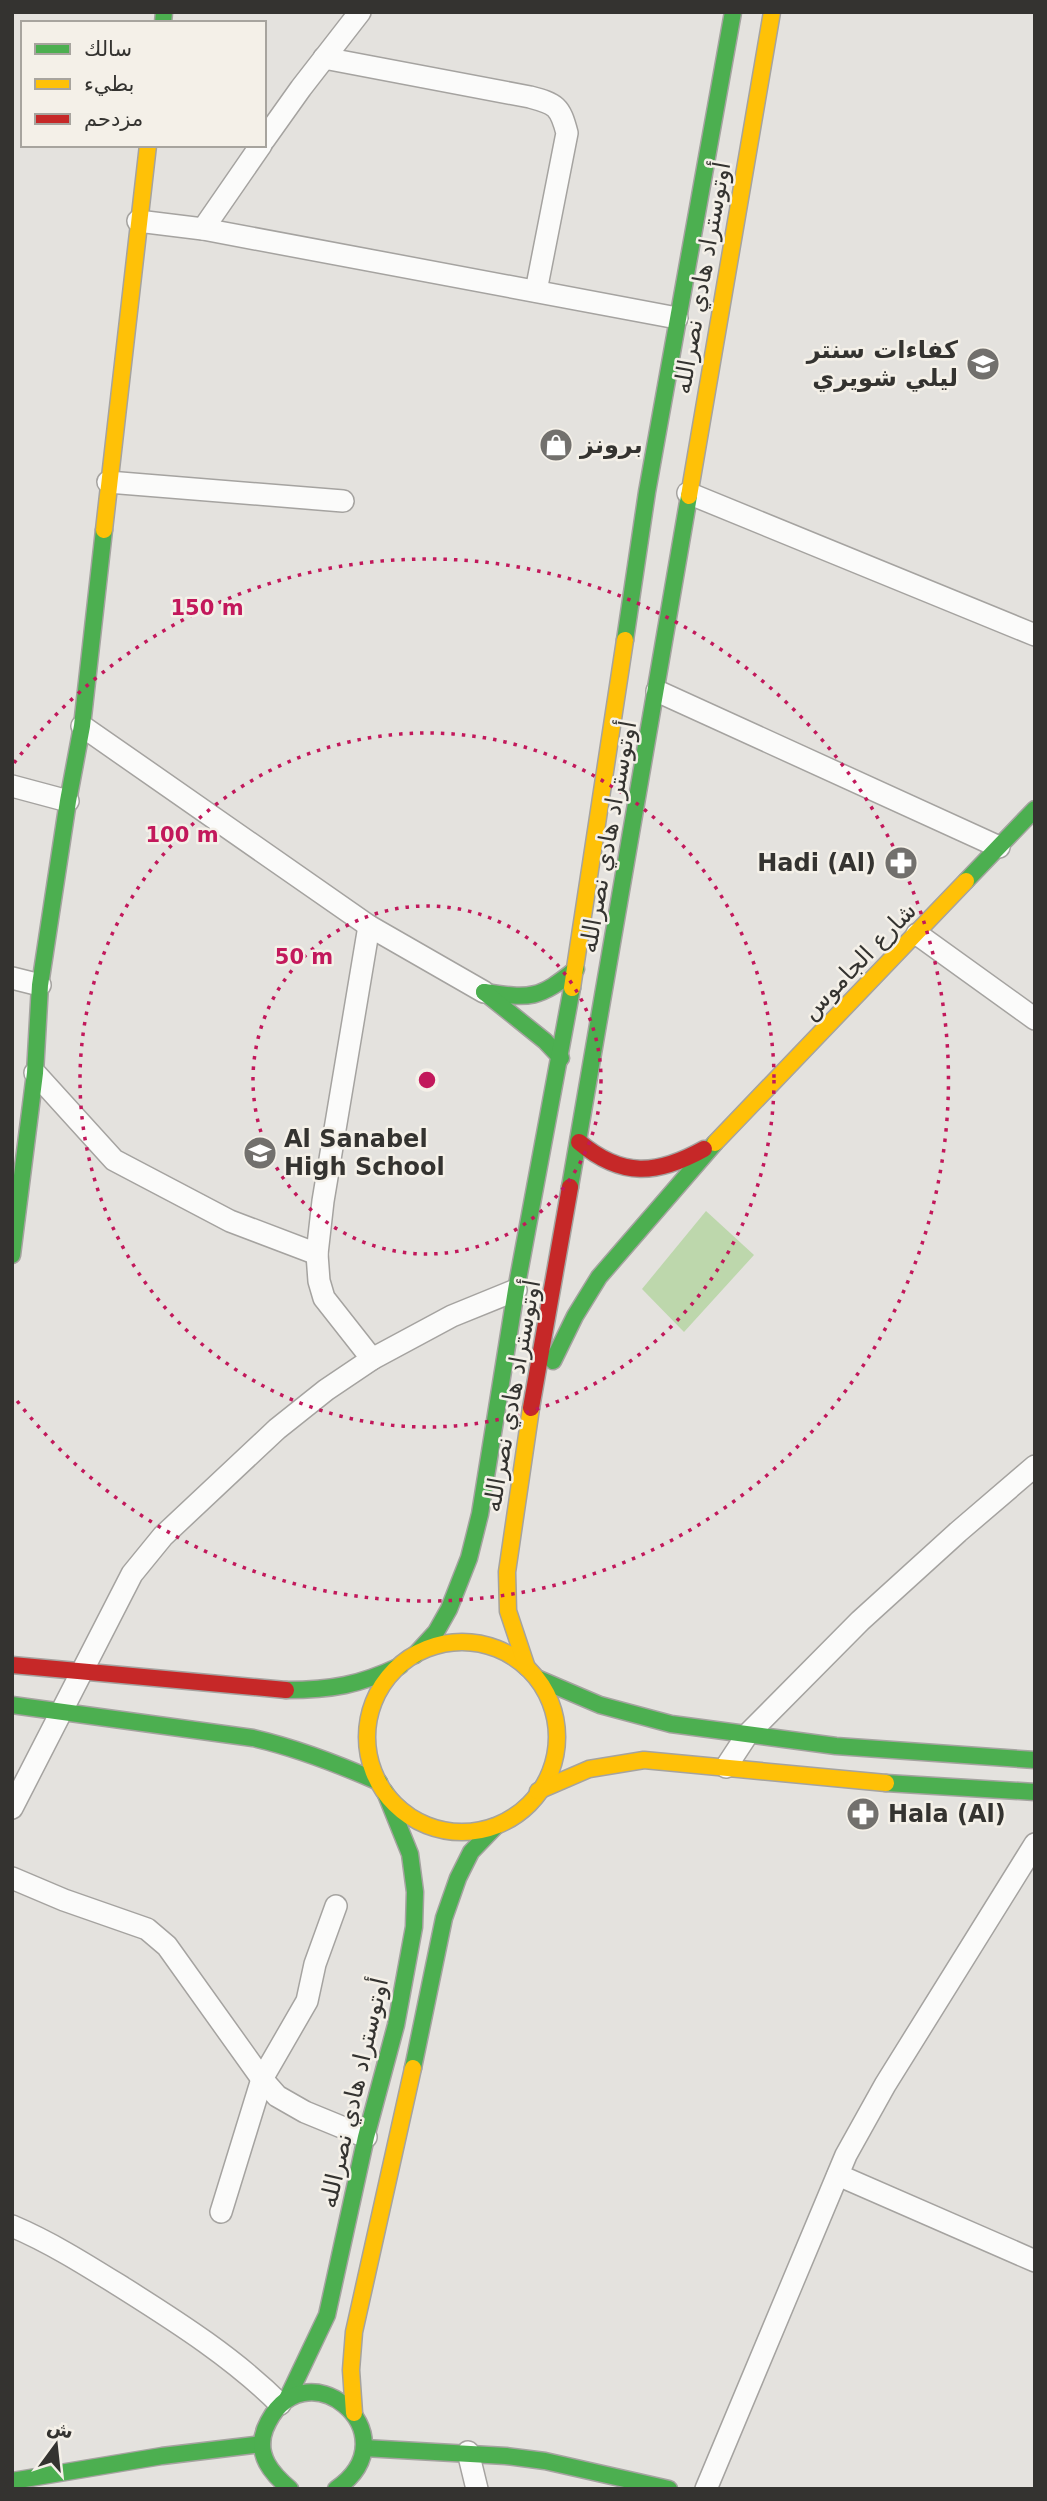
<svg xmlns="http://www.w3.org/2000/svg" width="1047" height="2501" font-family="'DejaVu Sans',Vazirmatn,sans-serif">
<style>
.green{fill:#bdd7ac}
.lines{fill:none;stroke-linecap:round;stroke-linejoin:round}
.street-casing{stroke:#a5a3a0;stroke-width:24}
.fast-casing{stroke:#a5a3a0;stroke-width:19}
.slow-casing{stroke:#a5a3a0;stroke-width:19}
.jam-casing{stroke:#a5a3a0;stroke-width:19}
.street{stroke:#fbfbfa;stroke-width:21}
.fast{stroke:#4caf50;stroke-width:16}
.slow{stroke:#ffc107;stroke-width:16}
.jam{stroke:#c62828;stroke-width:16}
.ring{fill:none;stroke:#c2185b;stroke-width:3.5;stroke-dasharray:3.5 7}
.labels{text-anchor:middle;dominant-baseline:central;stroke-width:5;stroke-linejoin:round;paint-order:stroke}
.street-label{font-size:24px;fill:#343330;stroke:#f4f0e8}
.poi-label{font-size:24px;font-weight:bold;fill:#343330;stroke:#f4f0e8;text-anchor:start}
.centre{fill:#c2185b;stroke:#f4f0e8;stroke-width:3.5}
.ring-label{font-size:21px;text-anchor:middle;font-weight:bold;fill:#c2185b;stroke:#f4f0e8;stroke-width:5;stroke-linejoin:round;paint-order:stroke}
</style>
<rect width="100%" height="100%" fill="#e4e2de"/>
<path class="green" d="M 706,1211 L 754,1255 L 684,1332 L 642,1289 Z"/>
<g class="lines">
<defs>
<g id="street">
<path d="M 324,58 L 530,97 C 556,104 560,106 567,133 L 536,291"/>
<path d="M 264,140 L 301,88 L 360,12"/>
<path d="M 138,221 L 203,229 L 261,145"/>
<path d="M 203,229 L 677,318"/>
<path d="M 108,482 L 343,501"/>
<path d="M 688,493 L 1035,635"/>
<path d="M 657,691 L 999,847"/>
<path d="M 82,726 L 369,926 L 484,992"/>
<path d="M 12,786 L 68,801"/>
<path d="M 369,926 L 323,1201 L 317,1254 L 319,1281 L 324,1298 L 372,1359"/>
<path d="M 917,934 L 1035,1019"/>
<path d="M 12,978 L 40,985"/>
<path d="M 35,1073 L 114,1160 L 230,1221 L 317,1254"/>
<path d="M 726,1767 L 747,1735 L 860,1621 L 958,1532 L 1035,1466"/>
<path d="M 12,1808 L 132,1574 L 163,1536 L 277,1429 L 326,1390 L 372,1359 L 452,1316 L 516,1290"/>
<path d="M 12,1878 L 64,1900 L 147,1929 L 167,1946 L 262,2079 L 277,2096 L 305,2112 L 366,2137"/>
<path d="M 838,2175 L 1035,2261"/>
<path d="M 221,2212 L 262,2079 L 307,2001 L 315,1964 L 336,1906"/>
<path d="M 12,2226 C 52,2243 88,2266 125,2289 C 179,2323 235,2359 280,2404"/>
<path d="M 468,2452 L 477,2489"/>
<path d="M 706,2489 L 846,2155 L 885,2085 L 1035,1844"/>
</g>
<g id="fast">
<path d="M 163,23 L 164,12"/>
<path d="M 625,640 L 647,492 L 733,12"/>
<path d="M 966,881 L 1035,809"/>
<path d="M 484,992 C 531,999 539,999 576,969"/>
<path d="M 484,992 L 545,1041 L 561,1058"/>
<path d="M 570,1187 L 689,496"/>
<path d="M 12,1255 L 35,1073 L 40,985 L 68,801 L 82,726 L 104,530"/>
<path d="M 553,1361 L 575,1316 L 599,1277 L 715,1143"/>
<path d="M 415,1655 L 436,1632 L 449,1609 L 469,1558 L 480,1514 L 516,1290 L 572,988"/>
<path d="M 539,1679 L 600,1705 L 671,1724 L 836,1746 L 1035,1760"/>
<path d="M 286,1690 C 332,1690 359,1685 400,1666"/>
<path d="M 12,1705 L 253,1738 C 297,1748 338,1764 379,1782"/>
<path d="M 886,1783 L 1035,1792"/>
<path d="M 413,2068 L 444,1918 L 458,1878 L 471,1852 L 496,1826"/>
<path d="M 287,2399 L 327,2315 L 366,2137 L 396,2025 L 414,1927 L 415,1892 L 410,1854 L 385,1792"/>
<path d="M 364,2448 L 506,2456 L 545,2461 L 669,2489"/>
<path d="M 12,2481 L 162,2456 L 262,2444"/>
<path d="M 290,2489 C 272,2474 255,2455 265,2429 C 302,2340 416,2434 336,2489"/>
</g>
<g id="slow">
<path d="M 689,496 L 772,12"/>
<path d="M 104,530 L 148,145"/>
<path d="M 572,988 L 625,640"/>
<path d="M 715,1143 L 966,881"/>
<circle cx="462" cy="1737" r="95"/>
<path d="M 527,1668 L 508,1611 L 507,1572 L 531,1408"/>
<path d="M 538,1791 L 589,1769 L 644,1760 L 886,1783"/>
<path d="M 354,2413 L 351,2370 L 354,2332 L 413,2068"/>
</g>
<g id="jam">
<path d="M 579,1142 C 622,1178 657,1175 704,1149"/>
<path d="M 531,1408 L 570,1187"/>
<path d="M 12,1665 L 286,1690"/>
</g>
</defs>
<use href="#street" class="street-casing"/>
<use href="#fast" class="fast-casing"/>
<use href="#slow" class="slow-casing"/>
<use href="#jam" class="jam-casing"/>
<use href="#street" class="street"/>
<use href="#fast" class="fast"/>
<use href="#slow" class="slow"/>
<use href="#jam" class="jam"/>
</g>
<g class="ring">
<circle cx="427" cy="1080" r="174"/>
<circle cx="427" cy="1080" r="347"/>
<path d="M14 763A521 521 0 1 1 14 1397"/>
</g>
<defs>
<symbol id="school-disc" viewBox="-11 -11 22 22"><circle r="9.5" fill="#72706d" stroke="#f4f0e8"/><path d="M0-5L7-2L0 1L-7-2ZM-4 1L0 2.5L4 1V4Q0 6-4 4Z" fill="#fff"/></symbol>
<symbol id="shop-disc" viewBox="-11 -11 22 22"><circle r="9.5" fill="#72706d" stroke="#f4f0e8"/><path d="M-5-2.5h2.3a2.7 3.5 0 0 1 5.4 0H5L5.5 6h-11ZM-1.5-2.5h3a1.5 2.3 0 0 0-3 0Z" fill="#fff"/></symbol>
<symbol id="pharmacy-disc" viewBox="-11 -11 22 22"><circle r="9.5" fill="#72706d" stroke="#f4f0e8"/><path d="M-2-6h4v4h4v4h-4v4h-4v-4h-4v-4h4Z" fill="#fff"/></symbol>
</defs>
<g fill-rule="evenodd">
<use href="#school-disc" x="964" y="345" width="38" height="38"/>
<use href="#shop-disc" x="537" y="426" width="38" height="38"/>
<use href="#pharmacy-disc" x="882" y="844" width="38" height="38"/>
<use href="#school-disc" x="241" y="1134" width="38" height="38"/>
<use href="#pharmacy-disc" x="844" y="1795" width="38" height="38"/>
</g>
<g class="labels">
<g class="street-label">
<text transform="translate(702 278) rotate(-80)">أوتوستراد هادي نصرالله</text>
<text transform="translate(608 837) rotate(-80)">أوتوستراد هادي نصرالله</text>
<text transform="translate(859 961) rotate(-46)">شارع الجاموس</text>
<text transform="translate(512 1396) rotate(-80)">أوتوستراد هادي نصرالله</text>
<text transform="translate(354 2093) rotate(-77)">أوتوستراد هادي نصرالله</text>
</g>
<g class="poi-label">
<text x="958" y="350" text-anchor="end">كفاءات سنتر<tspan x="958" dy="28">ليلي شويري</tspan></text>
<text x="580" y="445">برونز</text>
<text x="876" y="863" text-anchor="end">Hadi (Al)</text>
<text x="284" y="1139">Al Sanabel<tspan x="284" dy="28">High School</tspan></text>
<text x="888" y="1814">Hala (Al)</text>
</g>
</g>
<circle cx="427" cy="1080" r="10" class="centre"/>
<g class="ring-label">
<text x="207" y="615">150 m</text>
<text x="182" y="842">100 m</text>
<text x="304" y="964">50 m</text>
</g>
<rect width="1047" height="2501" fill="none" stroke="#343330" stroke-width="28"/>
<rect x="21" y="21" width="245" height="126" fill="#f4f0e8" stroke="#a7a49e" stroke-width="2"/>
<rect x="35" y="44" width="35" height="10" fill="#4caf50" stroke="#a7a49e" stroke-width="2"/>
<text x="84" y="56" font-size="21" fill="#343330">سالك</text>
<rect x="35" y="79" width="35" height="10" fill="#ffc107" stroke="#a7a49e" stroke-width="2"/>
<text x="84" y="91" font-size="21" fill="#343330">بطيء</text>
<rect x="35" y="114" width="35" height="10" fill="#c62828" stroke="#a7a49e" stroke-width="2"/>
<text x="84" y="126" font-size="21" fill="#343330">مزدحم</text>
<g transform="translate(56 2445) rotate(15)" stroke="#f4f0e8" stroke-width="5" paint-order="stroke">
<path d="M0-5L12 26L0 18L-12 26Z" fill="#343330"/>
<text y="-10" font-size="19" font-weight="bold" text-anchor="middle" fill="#343330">ش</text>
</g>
</svg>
